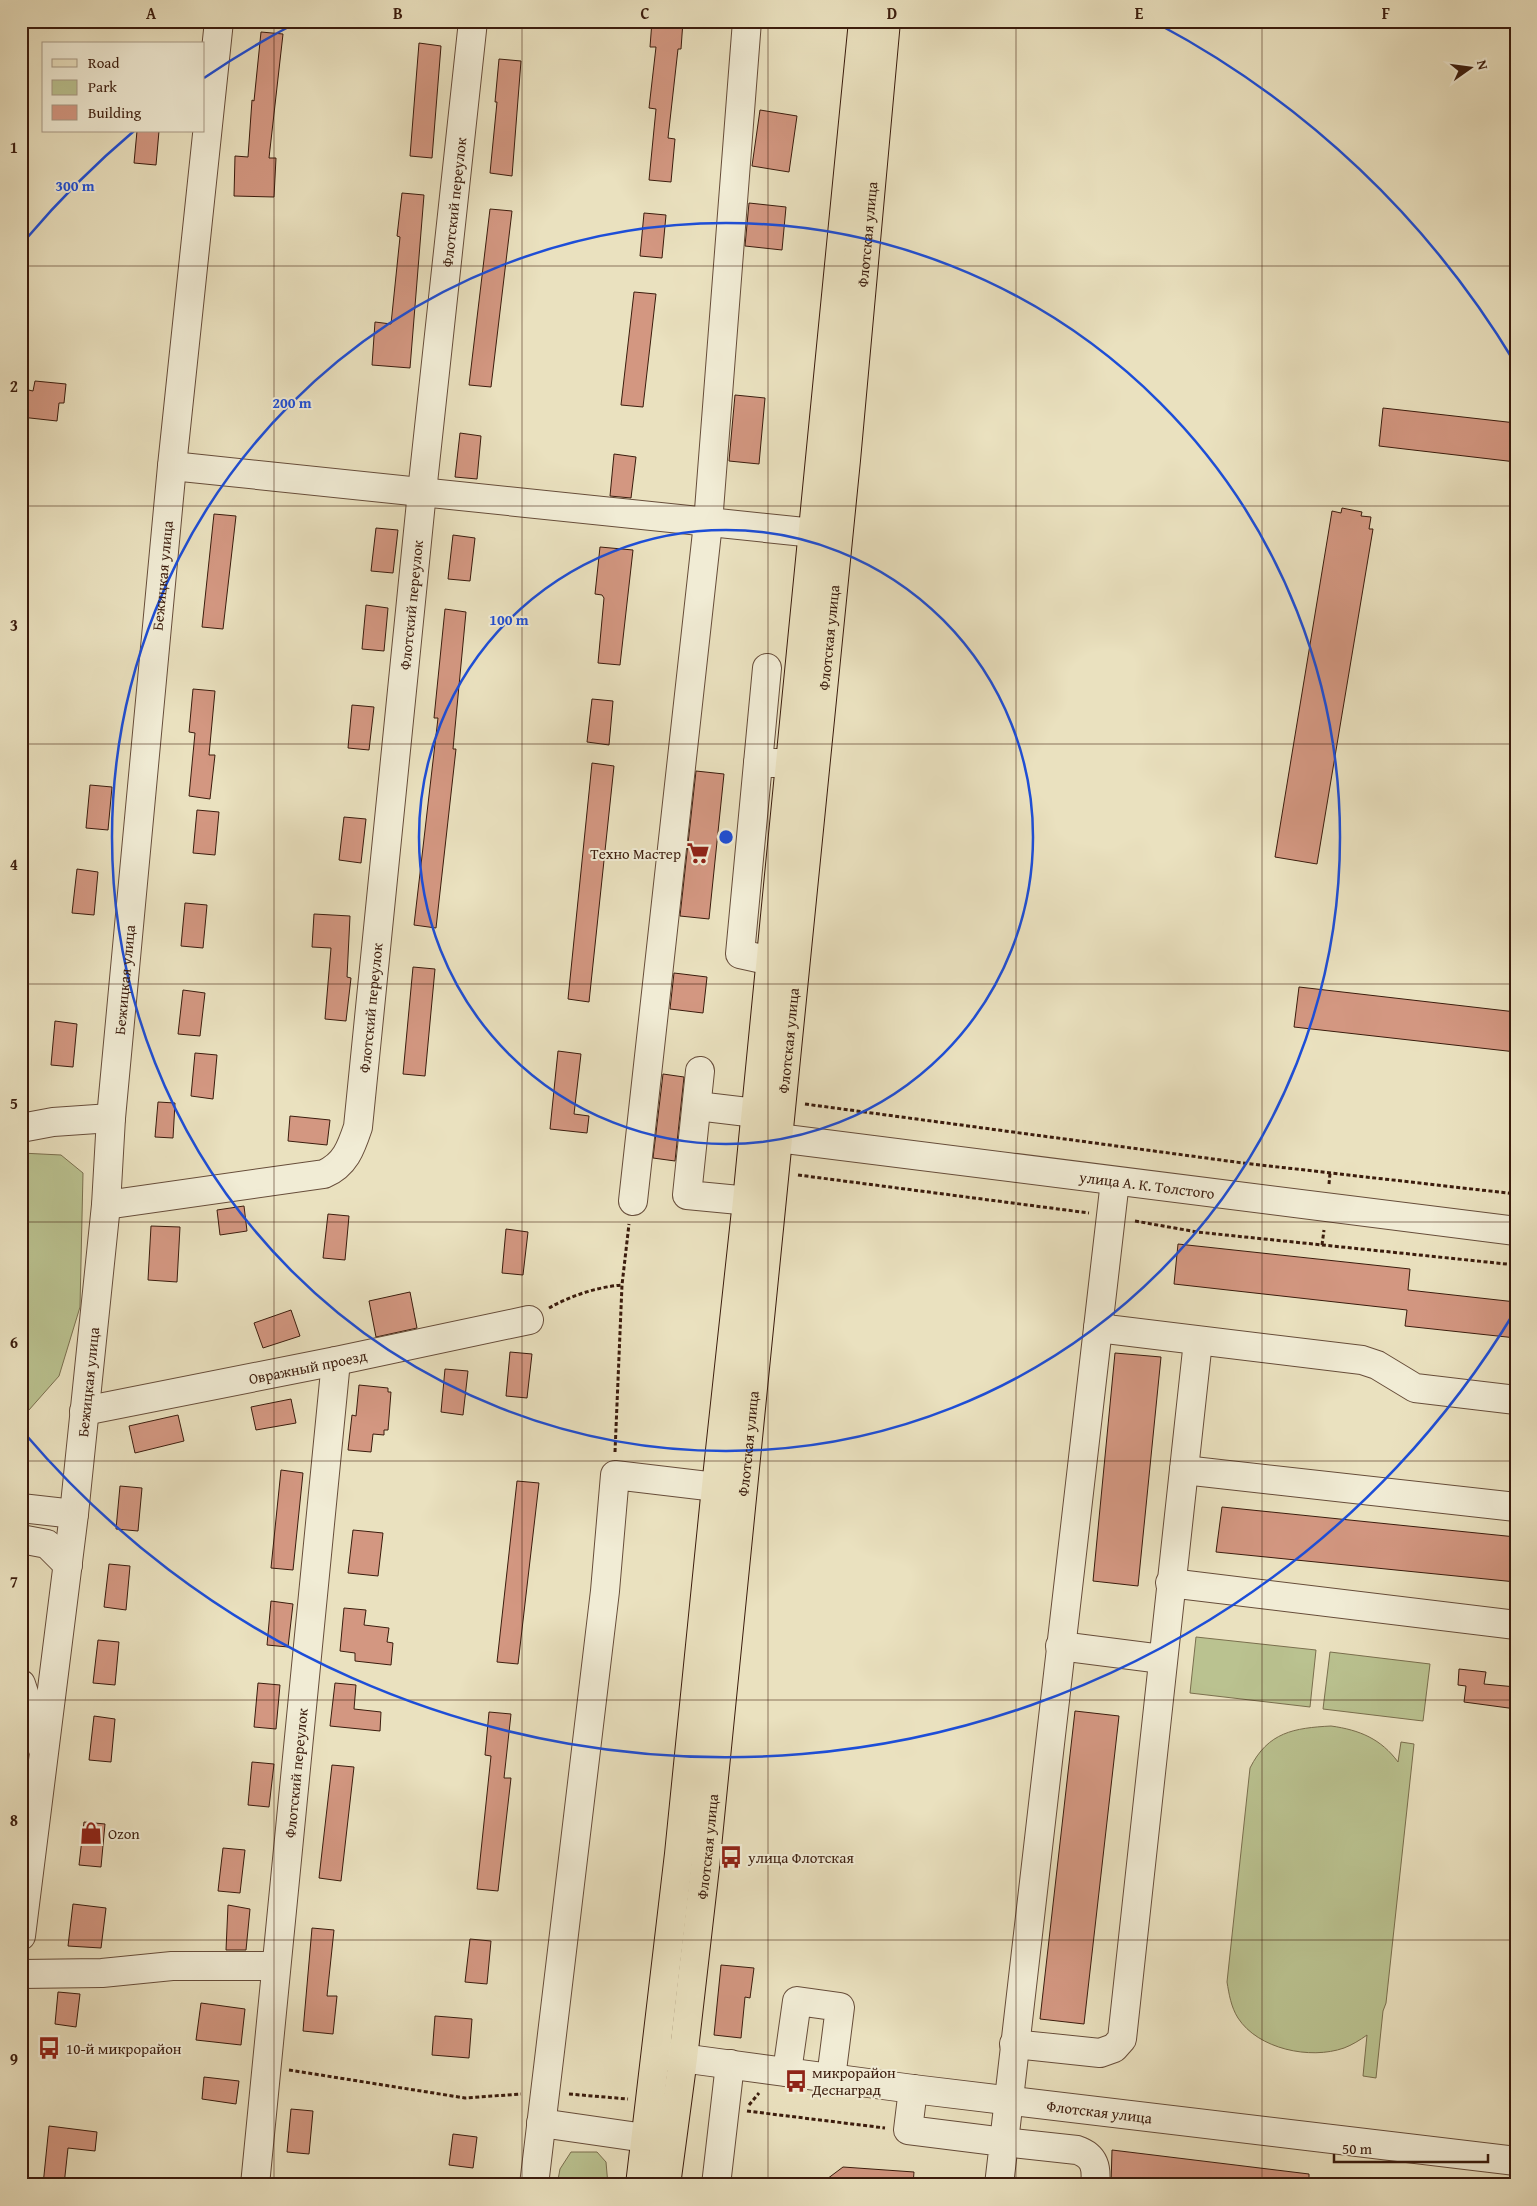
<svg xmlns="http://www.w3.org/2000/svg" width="1537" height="2206" font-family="'Gentium Book Plus',serif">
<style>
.green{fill:#bac290;stroke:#7a6f4e}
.building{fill:#d39781;stroke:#3b1c0d}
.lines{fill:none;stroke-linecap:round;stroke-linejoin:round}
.minor-casing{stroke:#674d3a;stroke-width:30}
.major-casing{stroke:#3b1c0d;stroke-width:30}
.path{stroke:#3b1c0d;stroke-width:3;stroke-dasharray:4 2.5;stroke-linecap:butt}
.minor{stroke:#f1ecd5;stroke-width:28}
.major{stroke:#eae1bf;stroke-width:28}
.grid{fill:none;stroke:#3b1c0d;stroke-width:1;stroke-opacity:0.55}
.ring{fill:none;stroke:#1d4ed8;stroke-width:2.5}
.labels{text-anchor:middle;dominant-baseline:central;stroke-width:4;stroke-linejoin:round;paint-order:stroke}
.street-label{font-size:15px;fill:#3b1c0d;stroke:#f1ecd5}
.poi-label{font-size:15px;fill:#3b1c0d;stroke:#f1ecd5;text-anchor:start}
.centre{fill:#1d4ed8;stroke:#f1ecd5;stroke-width:2.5}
.ring-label{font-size:15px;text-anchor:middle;font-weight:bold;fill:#1d4ed8;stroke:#f1ecd5;stroke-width:4;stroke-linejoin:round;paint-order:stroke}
.neatline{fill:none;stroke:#3b1c0d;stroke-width:2}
.grid-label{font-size:16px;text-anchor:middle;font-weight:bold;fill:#3b1c0d}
</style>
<rect width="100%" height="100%" fill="#eae1bf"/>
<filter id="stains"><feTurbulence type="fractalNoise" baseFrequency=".004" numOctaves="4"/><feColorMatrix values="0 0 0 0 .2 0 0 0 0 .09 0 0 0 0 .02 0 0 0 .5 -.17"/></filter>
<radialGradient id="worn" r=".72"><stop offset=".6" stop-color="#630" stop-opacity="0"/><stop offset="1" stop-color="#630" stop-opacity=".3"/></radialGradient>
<g class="green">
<path d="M 21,1153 L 61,1155 L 83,1173 L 80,1307 L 59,1376 L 21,1419 Z"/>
<path d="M 1196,1637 L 1316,1650 L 1310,1707 L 1190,1693 Z"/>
<path d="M 1330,1652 L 1430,1664 L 1423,1721 L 1323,1709 Z"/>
<path d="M 1331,1726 C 1360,1730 1381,1739 1398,1762 L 1401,1742 L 1414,1744 L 1386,2003 L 1383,2011 L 1376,2078 L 1363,2076 L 1367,2035 C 1360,2040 1352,2045 1344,2048 C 1310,2060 1258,2049 1238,2018 C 1231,2007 1229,1994 1227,1982 L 1250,1768 C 1268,1732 1294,1728 1331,1726 Z"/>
<path d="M 571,2152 L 597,2152 L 606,2162 L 608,2185 L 557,2185 L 560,2169 Z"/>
</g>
<g class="building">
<path d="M 652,21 L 683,21 L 681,49 L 678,49 L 668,138 L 675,139 L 671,182 L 649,180 L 656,109 L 649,108 L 656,47 L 650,47 Z"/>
<path d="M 261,32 L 283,34 L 269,158 L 276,158 L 274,197 L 234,196 L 235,156 L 248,157 L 252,100 L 254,101 Z"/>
<path d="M 419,43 L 441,46 L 432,158 L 410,156 Z"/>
<path d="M 499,59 L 521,61 L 512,176 L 490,173 L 497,102 L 495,102 Z"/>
<path d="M 760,110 L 797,116 L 789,172 L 752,166 Z"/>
<path d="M 137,131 L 159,131 L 156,165 L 134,163 Z"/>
<path d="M 402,193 L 424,195 L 410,368 L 372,365 L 375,322 L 391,324 L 400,237 L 397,236 Z"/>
<path d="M 749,203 L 786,207 L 782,250 L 745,246 Z"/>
<path d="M 490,209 L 512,211 L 491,387 L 469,385 Z"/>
<path d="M 644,213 L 666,215 L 662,258 L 640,256 Z"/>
<path d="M 634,292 L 656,294 L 643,407 L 621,405 Z"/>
<path d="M 35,381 L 66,384 L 64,403 L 59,403 L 57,421 L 21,417 L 24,389 L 33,391 Z"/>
<path d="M 735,395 L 765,398 L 759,464 L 729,461 Z"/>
<path d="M 1383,408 L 1516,423 L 1516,462 L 1379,446 Z"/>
<path d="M 460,433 L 481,436 L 477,479 L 455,477 Z"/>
<path d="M 614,454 L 636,457 L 631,498 L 610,496 Z"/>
<path d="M 1342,508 L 1362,512 L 1361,516 L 1371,517 L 1369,529 L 1373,529 L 1317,864 L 1275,857 L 1332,511 L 1341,513 Z"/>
<path d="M 214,514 L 236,516 L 223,629 L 202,627 Z"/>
<path d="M 376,528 L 398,530 L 393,573 L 371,571 Z"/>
<path d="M 453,535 L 475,538 L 470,581 L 448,579 Z"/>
<path d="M 600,547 L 633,550 L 620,665 L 598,663 L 604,598 L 602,595 L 595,594 Z"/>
<path d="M 366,605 L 388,608 L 384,651 L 362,649 Z"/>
<path d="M 445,609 L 466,612 L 453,749 L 456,749 L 436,928 L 414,925 L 438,718 L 434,718 Z"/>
<path d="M 193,689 L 215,691 L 209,755 L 215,755 L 210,799 L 189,796 L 195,733 L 189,732 Z"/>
<path d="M 592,699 L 613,701 L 609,745 L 587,742 Z"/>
<path d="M 352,705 L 374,707 L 369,750 L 348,748 Z"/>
<path d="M 592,763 L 614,766 L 589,1002 L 568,999 Z"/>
<path d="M 696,771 L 724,774 L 709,919 L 680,916 Z"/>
<path d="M 90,785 L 112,787 L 108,830 L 86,828 Z"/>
<path d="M 197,810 L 219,812 L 215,855 L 193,853 Z"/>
<path d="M 344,817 L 366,819 L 361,863 L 339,860 Z"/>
<path d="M 77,869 L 98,872 L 94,915 L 72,913 Z"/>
<path d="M 185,903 L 207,905 L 203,948 L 181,946 Z"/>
<path d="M 314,914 L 350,916 L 347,977 L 351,978 L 346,1021 L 325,1019 L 331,948 L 312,947 Z"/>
<path d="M 413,967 L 435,969 L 425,1076 L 403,1074 Z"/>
<path d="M 674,973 L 707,977 L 703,1013 L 670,1009 Z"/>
<path d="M 1299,987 L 1516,1012 L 1516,1052 L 1294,1027 Z"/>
<path d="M 183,990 L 205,993 L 200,1036 L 178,1034 Z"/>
<path d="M 55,1021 L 77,1024 L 73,1067 L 51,1065 Z"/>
<path d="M 558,1051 L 581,1054 L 574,1114 L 589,1116 L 587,1133 L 550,1129 Z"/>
<path d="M 195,1053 L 217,1055 L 213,1099 L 191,1096 Z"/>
<path d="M 663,1074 L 684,1077 L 675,1161 L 653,1158 Z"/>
<path d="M 158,1102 L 175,1103 L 173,1138 L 155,1137 Z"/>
<path d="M 290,1116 L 330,1120 L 327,1145 L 288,1141 Z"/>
<path d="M 244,1206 L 247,1231 L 220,1235 L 217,1210 Z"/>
<path d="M 328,1214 L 349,1216 L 345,1260 L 323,1258 Z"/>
<path d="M 151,1226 L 180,1227 L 177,1282 L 148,1280 Z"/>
<path d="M 506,1229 L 528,1232 L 523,1275 L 502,1273 Z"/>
<path d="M 1178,1244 L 1410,1269 L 1408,1290 L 1516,1302 L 1516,1338 L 1405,1326 L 1407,1310 L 1174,1284 Z"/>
<path d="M 410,1292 L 417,1328 L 376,1337 L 369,1301 Z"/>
<path d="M 291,1310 L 300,1336 L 263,1348 L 254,1323 Z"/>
<path d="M 510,1352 L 532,1354 L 527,1398 L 506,1396 Z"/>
<path d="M 1115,1353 L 1161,1357 L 1138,1586 L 1093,1581 Z"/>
<path d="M 445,1369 L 468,1371 L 463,1415 L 441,1412 Z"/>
<path d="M 359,1385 L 388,1388 L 388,1392 L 391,1392 L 388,1430 L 384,1430 L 384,1435 L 373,1434 L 371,1452 L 348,1450 L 352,1415 L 356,1416 Z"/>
<path d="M 291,1399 L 296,1423 L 256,1430 L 251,1407 Z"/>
<path d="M 178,1415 L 184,1441 L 135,1453 L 129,1426 Z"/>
<path d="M 281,1470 L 303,1473 L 293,1570 L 271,1568 Z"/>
<path d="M 517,1481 L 539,1483 L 518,1664 L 497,1662 Z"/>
<path d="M 120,1486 L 142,1488 L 138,1531 L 116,1529 Z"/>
<path d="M 1222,1507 L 1516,1537 L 1516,1582 L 1216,1552 Z"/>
<path d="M 353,1530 L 383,1533 L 378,1576 L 348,1573 Z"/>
<path d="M 109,1564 L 130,1566 L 126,1610 L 104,1607 Z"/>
<path d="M 271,1601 L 293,1604 L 288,1647 L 267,1645 Z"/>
<path d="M 344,1608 L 366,1610 L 364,1625 L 389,1628 L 387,1642 L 393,1643 L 391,1665 L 355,1661 L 355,1653 L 340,1651 Z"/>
<path d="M 98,1640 L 119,1642 L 115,1685 L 93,1683 Z"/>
<path d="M 1459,1669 L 1486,1672 L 1484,1684 L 1516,1687 L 1516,1709 L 1464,1702 L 1466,1686 L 1458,1685 Z"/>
<path d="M 258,1683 L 280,1685 L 276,1729 L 254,1727 Z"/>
<path d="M 335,1683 L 356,1685 L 354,1709 L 381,1712 L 380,1731 L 330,1726 Z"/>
<path d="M 1075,1711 L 1119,1716 L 1084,2024 L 1040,2019 Z"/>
<path d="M 489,1712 L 511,1714 L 504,1778 L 511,1778 L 498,1891 L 477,1889 L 491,1756 L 485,1755 Z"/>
<path d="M 94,1716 L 115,1719 L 111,1762 L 89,1760 Z"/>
<path d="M 252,1762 L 274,1764 L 269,1807 L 248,1805 Z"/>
<path d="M 332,1765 L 354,1767 L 341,1881 L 319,1878 Z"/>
<path d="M 84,1822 L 105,1824 L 101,1867 L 79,1865 Z"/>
<path d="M 223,1848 L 245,1850 L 240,1893 L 218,1891 Z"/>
<path d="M 73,1904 L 106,1908 L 101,1948 L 68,1946 Z"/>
<path d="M 228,1905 L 250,1909 L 246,1950 L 226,1950 Z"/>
<path d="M 312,1928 L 334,1930 L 327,1996 L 337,1996 L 333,2034 L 303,2031 Z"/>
<path d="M 470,1939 L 491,1941 L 487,1984 L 465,1982 Z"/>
<path d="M 721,1965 L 754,1968 L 750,1998 L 745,1997 L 741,2038 L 714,2035 Z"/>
<path d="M 58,1992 L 80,1994 L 76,2027 L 55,2024 Z"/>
<path d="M 201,2003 L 245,2009 L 241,2045 L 196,2040 Z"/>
<path d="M 435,2016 L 472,2019 L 469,2058 L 432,2055 Z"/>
<path d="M 204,2077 L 239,2081 L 236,2104 L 202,2099 Z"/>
<path d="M 291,2109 L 313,2111 L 309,2154 L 287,2152 Z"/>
<path d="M 49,2126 L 97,2132 L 95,2151 L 68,2148 L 64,2185 L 43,2185 Z"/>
<path d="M 453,2134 L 477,2137 L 473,2168 L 449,2165 Z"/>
<path d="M 1112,2150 L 1309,2174 L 1309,2185 L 1111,2185 Z"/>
<path d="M 843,2167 L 914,2172 L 913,2185 L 819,2185 Z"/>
</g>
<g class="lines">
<defs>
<g id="minor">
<path d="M 172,466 L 814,533"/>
<path d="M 767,668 L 758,763 L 777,763"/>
<path d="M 758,763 L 740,954 L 771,961"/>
<path d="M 700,1071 L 687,1195 L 771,1203"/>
<path d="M 697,1106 L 756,1113"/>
<path d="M 21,1128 L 53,1122 L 111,1118"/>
<path id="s1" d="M 778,1138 L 1516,1231"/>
<path d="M 1115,1181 L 1098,1328 L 1362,1360 L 1377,1365 L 1415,1388 L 1516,1400"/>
<path d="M 633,1201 L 708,523 L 747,21"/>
<path id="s2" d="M 106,1205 L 324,1174 C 345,1165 351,1148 358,1127 L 422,492 L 473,21"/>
<path id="s3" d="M 84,1411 L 336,1361 L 529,1320"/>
<path d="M 1184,1470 L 1516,1507"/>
<path d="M 21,1508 L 74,1514"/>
<path d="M 21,1539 L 47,1544 L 68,1565"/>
<path d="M 1170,1583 L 1516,1625"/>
<path d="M 1060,1646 L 1162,1659"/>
<path d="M 21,1684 L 42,1747"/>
<path id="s4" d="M 21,1936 L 74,1514 L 106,1205 L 111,1118 L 172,466 L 219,21"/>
<path d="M 21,1974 L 102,1973 L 172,1966 L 276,1966"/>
<path d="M 1014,2044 L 1100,2053 L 1114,2048 L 1122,2039 L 1198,1341"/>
<path id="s5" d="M 659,2055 L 913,2089 L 1516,2161"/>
<path d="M 787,2072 L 797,2001 L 840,2007 L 831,2078"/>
<path d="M 913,2089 L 908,2130 L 1004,2142 L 999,2185"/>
<path d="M 541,2123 L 645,2138"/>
<path id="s6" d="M 255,2185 L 336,1361"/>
<path d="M 534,2185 L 605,1591 L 615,1475 L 716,1487"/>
<path d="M 716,2185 L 730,2064"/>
<path d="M 1095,2185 C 1097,2168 1095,2156 1077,2150 L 1004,2142 L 1098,1328"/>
</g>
<g id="major">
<path d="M 640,2185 L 679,1854 L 716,1487 L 747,1201 L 863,21"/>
<path id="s7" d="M 666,2185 L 683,2058 L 705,1867 L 846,460 L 886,21"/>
</g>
</defs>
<use href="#minor" class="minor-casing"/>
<use href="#major" class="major-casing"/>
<g class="path">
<path d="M 805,1104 L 1243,1163 L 1516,1194"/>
<path d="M 798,1175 L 1089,1213"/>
<path d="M 1329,1184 L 1330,1173"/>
<path d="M 1135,1221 L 1197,1232 L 1516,1265"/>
<path d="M 1322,1245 L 1324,1230"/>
<path d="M 549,1308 C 570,1296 597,1287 622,1285"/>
<path d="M 615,1452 L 622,1285 L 629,1224"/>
<path d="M 289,2070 L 465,2098 L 521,2094"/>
<path d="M 569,2094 L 628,2099"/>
<path d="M 749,2105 L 759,2093"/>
<path d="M 747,2111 L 885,2128"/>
</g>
<use href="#minor" class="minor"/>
<use href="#major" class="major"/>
</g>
<path class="grid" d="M 274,21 L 274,2185M 522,21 L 522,2185M 768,21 L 768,2185M 1016,21 L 1016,2185M 1262,21 L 1262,2185M 21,266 L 1516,266M 21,506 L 1516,506M 21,744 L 1516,744M 21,984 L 1516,984M 21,1222 L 1516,1222M 21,1461 L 1516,1461M 21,1700 L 1516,1700M 21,1940 L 1516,1940"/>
<g class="ring">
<circle cx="726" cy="837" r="307"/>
<circle cx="726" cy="837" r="614"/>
<path d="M1515 1311A921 921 0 0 1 26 1435M26 239A921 921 0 0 1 134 131M204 78A921 921 0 0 1 294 24M1158 24A921 921 0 0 1 1515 363"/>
</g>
<defs>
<symbol id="supermarket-bare" viewBox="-9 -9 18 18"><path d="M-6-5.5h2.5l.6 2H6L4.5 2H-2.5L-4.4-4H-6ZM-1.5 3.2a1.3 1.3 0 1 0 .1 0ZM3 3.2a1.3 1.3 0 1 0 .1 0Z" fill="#8f2418" stroke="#f1ecd5" stroke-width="2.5" paint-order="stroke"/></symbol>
<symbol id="shop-bare" viewBox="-9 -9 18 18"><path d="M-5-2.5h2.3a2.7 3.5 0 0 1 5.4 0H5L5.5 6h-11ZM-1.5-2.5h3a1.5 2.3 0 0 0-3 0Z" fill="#8f2418" stroke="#f1ecd5" stroke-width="2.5" paint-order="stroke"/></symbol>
<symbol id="bus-bare" viewBox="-9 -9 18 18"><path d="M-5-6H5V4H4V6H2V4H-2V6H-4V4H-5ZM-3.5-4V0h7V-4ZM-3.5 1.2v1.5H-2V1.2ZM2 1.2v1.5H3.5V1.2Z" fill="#8f2418" stroke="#f1ecd5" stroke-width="2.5" paint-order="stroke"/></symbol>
</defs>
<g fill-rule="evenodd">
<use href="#supermarket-bare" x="682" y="837" width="32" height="32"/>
<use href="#shop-bare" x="75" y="1817" width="32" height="32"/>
<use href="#bus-bare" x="715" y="1841" width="32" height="32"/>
<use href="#bus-bare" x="33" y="2032" width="32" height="32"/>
<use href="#bus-bare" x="780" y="2065" width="32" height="32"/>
</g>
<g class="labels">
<g class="street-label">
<text stroke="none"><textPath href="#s2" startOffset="1210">Флотский переулок</textPath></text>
<text stroke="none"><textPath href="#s7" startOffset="1961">Флотская улица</textPath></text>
<text stroke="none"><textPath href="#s4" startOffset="1368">Бежицкая улица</textPath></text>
<text stroke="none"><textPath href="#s2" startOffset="805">Флотский переулок</textPath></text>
<text stroke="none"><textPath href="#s7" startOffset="1556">Флотская улица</textPath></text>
<text stroke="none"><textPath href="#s4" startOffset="962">Бежицкая улица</textPath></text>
<text stroke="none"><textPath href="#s2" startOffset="400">Флотский переулок</textPath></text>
<text stroke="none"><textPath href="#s7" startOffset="1151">Флотская улица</textPath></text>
<text stroke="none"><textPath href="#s1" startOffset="372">улица А. К. Толстого</textPath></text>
<text stroke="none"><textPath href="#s3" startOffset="228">Овражный проезд</textPath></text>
<text stroke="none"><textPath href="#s4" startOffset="558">Бежицкая улица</textPath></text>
<text stroke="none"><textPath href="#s7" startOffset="746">Флотская улица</textPath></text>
<text stroke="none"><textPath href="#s6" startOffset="414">Флотский переулок</textPath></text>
<text stroke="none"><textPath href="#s7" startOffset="341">Флотская улица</textPath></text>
<text stroke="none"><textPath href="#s5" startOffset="444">Флотская улица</textPath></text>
</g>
<g class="poi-label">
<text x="681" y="853" text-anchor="end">Техно Мастер</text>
<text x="108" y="1833">Ozon</text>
<text x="748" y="1857">улица Флотская</text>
<text x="66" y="2048">10-й микрорайон</text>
<text x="812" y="2072">микрорайон<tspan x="812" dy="17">Деснаград</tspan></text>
</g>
</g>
<circle cx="726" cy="837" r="8" class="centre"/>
<g class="ring-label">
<text x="75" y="191">300 m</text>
<text x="292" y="408">200 m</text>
<text x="509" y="625">100 m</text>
</g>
<rect width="1537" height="2206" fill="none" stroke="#eae1bf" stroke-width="55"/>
<rect x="42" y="42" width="162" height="90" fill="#f1ecd5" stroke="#a89985"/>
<rect x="52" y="59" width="25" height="8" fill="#eae1bf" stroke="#a89985"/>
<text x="88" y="68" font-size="15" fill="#3b1c0d">Road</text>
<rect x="52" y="80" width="25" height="15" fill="#bac290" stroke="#a89985"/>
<text x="88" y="92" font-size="15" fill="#3b1c0d">Park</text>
<rect x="52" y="105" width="25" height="15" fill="#d39781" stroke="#a89985"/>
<text x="88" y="118" font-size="15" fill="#3b1c0d">Building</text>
<g transform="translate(1470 68) rotate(76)" stroke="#f1ecd5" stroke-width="4" paint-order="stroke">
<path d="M0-4L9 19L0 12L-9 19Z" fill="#3b1c0d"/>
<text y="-8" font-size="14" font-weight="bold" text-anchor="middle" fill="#3b1c0d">N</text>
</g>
<path d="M1334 2154v8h154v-8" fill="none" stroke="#3b1c0d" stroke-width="2.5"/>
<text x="1342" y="2154" font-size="15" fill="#3b1c0d" stroke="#f1ecd5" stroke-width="4" paint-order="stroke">50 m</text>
<rect x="28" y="28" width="1482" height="2150" class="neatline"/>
<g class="grid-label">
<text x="151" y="19">A</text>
<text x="398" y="19">B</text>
<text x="645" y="19">C</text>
<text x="892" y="19">D</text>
<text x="1139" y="19">E</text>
<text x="1386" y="19">F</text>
<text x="14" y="153">1</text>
<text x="14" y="392">2</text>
<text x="14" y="631">3</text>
<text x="14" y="870">4</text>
<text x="14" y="1109">5</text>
<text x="14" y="1348">6</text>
<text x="14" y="1587">7</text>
<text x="14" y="1826">8</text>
<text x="14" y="2065">9</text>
</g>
<rect width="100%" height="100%" filter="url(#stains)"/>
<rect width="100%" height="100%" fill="url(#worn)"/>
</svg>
